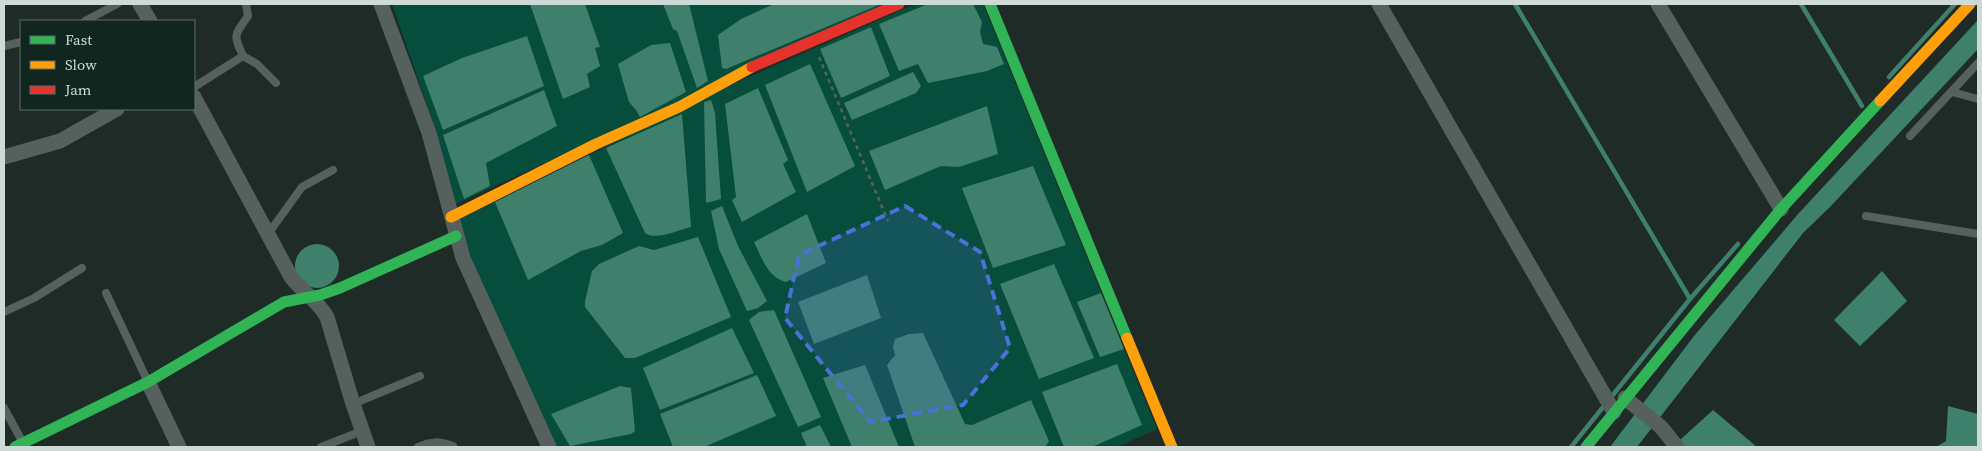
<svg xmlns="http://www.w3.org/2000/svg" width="1982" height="451" font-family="'Source Serif 4',serif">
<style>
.green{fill:#074d3c}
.water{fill:#3e806b}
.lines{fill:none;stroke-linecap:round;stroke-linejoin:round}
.stream{stroke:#3e806b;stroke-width:4.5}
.path{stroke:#5a625f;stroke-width:2.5;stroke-dasharray:4 4;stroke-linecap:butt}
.lane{stroke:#56615d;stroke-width:8}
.street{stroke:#56615d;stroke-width:15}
.fast{stroke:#30b455;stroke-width:11}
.slow{stroke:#ff9f0a;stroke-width:11}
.jam{stroke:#e5322d;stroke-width:11}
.marked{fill:#4971d7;fill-opacity:0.2;stroke:#4971d7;stroke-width:4;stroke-dasharray:10 6;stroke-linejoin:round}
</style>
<rect width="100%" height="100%" fill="#1f2b27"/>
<g class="green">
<path d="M 392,4 L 888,4 L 456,204 L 435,128 Z"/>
<path d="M 915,4 L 983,4 L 1157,429 L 1117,447 L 555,447 L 468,254 L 458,220 L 724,88 Z"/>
</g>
<g class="water">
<path d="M 530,4 L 585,4 L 600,47 L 595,48 L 600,66 L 587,74 L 590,87 L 563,99 Z"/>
<path d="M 663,4 L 689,4 L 708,81 L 697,88 L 677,31 L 673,29 Z"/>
<path d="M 774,4 L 881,4 L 726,69 L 722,68 L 718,35 L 741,19 Z"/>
<path d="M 928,4 L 973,4 L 982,22 L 980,32 L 983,44 L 997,47 L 1004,64 L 987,71 L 928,83 L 918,64 L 899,71 L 879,24 Z"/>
<path d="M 1978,20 L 1978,49 L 1830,207 L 1803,233 L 1637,447 L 1610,447 L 1694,336 L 1799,213 Z"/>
<path d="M 871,27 L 890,76 L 841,98 L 820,49 Z"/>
<path d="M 527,36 L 544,86 L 443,130 L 423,76 L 462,58 Z"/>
<path d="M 670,43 L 686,92 L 640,117 L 636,110 L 629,102 L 618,64 L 651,45 Z"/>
<path d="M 810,64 L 855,166 L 807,192 L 765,85 Z"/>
<path d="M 913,72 L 921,86 L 916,93 L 852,120 L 844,103 Z"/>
<path d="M 758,88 L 788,160 L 783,164 L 796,192 L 742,222 L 732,200 L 736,197 L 725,104 Z"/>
<path d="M 544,90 L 557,126 L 486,163 L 490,186 L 464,199 L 443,135 Z"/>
<path d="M 711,100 L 715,113 L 721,199 L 706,203 L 704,102 Z"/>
<path d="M 987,106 L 998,154 L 959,167 L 941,166 L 885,190 L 869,151 Z"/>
<path d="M 682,114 L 691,227 C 678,230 656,241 645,233 L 606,148 Z"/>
<path d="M 589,155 L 623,233 L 602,245 L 581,251 L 528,280 L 495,202 Z"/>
<path d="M 1033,166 L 1066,245 L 993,268 L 962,188 Z"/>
<path d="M 722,206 L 738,246 L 767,301 L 758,308 L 747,311 L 719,249 L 711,211 Z"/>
<path d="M 807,214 L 826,263 L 786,282 C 767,277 762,258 754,242 Z"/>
<path d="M 698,237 L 731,317 L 635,358 L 625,358 L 585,307 L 585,301 L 592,271 L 599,264 L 639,246 L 654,250 Z"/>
<circle cx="317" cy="266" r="22"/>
<path d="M 1054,264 L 1094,358 L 1039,379 L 1000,284 Z"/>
<path d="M 1882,271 L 1907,301 L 1860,346 L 1834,320 Z"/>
<path d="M 867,275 L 881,318 L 814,344 L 798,302 Z"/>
<path d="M 1101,293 L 1124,349 L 1100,357 L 1077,302 Z"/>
<path d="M 774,310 L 821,417 L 798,427 L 749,320 L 759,312 Z"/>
<path d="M 732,328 L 754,373 L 660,410 L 643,368 Z"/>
<path d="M 923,333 L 965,424 L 972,425 L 1031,400 L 1049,441 L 1046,446 L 1042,447 L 915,447 L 887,365 L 895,355 L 893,347 L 895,339 L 909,334 Z"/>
<path d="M 1117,364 L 1142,425 L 1092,447 L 1064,447 L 1042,392 Z"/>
<path d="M 865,365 L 899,447 L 852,447 L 823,378 Z"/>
<path d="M 757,375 L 776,416 L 704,447 L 673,447 L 660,414 Z"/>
<path d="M 620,386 L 631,388 L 635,431 L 631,434 L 570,446 L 551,414 Z"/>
<path d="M 1948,406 L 1978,414 L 1978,447 L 1936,447 L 1946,441 Z"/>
<path d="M 1713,410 L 1757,447 L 1684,447 L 1680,440 Z"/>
<path d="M 820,425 L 831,447 L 807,447 L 801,433 Z"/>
</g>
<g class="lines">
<g class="stream">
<path d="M 1515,4 L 1690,299"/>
<path d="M 1801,4 L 1862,106"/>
<path d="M 1889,77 L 1955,4"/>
<path d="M 1571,447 L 1690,299 L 1738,244"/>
</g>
<path class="path" d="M 819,57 L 888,221"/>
<g class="lane">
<path d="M 85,21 L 117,4"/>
<path d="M 4,46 L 21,42"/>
<path d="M 243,56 C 233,34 234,36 248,16 L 246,4"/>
<path d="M 194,87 L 243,56 L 257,64 L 276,83"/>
<path d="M 1952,92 L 1978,99"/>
<path d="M 1910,136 L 1978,63"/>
<path d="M 1866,216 L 1978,234"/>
<path d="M 268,234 L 302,187 L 333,170"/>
<path d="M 106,293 L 148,382"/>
<path d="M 4,312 L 34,298 L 82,268"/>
<path d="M 353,404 L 420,376"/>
<path d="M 4,408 L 22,441"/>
<path d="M 321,447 L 362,431"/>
<path d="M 418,447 C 431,441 439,441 453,446"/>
</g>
<g class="street">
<path d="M 140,4 L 150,21"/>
<path d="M 381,4 L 429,133 L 463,258 L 549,447"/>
<path d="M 1379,4 L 1614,412"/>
<path d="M 1658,4 L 1781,209"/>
<path d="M 194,97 L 291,277 C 303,292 318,301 327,317 L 353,404 L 368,447"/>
<path d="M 4,157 L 60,141 L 117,109"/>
<path d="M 148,382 L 179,447"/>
<path d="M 1625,398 L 1661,427 L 1677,447"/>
</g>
<g class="fast">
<path d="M 990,4 L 1127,338"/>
<path d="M 15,447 L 148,382 L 284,302 L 320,295 L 340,288 L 456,236"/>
<path d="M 1586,447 L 1781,209 L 1880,101"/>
</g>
<g class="slow">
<path d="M 1880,101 L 1970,4"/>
<path d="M 451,217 L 596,144 L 679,107 L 752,67"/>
<path d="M 1127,338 L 1172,447"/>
</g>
<path class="jam" d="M 752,67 L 899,4"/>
</g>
<path class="marked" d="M 905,206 L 980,252 L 1010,348 L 963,405 L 870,422 L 785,318 L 799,255 Z"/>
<rect width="1982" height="451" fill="none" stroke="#cddad5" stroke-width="10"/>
<rect x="20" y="20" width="175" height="90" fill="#11261f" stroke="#5c6e68"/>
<rect x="30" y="36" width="25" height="8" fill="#30b455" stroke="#5c6e68"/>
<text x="65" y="45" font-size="15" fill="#cddad5">Fast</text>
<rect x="30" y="61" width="25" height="8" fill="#ff9f0a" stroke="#5c6e68"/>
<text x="65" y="70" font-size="15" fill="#cddad5">Slow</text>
<rect x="30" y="86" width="25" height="8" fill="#e5322d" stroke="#5c6e68"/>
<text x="65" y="95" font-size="15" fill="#cddad5">Jam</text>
</svg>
